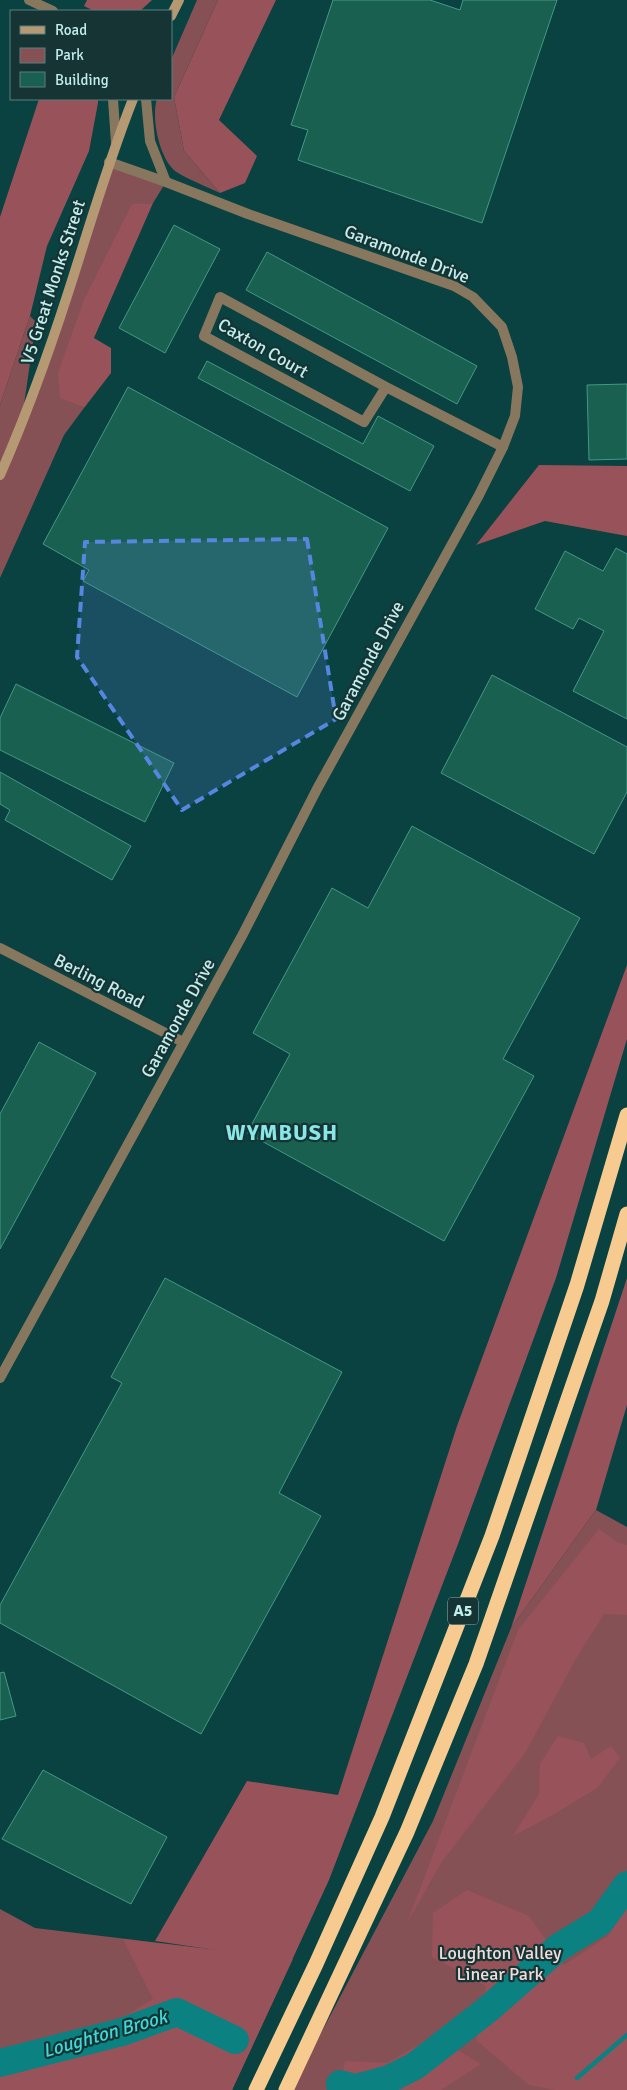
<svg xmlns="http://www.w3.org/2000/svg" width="627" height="2090" font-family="Signika,sans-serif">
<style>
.green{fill:#865155}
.forest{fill:#975359}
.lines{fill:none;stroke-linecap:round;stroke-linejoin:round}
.stream{stroke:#0b8181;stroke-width:4.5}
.river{stroke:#0b8181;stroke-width:28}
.building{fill:#196050;stroke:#439984}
.street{stroke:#88775f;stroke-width:10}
.secondary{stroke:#b59973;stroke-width:10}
.highway{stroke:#f7cb8f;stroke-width:15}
.marked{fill:#5686df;fill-opacity:0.2;stroke:#5686df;stroke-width:4;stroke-dasharray:10 6;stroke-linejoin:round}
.labels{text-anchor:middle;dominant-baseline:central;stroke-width:4.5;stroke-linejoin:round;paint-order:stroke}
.shield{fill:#163434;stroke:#8eb6b5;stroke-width:1}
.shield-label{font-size:16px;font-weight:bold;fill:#c1edec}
.street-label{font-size:18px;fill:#c1edec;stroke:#163434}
.park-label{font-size:18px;fill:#f1dcdc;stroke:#163434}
.water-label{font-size:19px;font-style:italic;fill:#44d7d7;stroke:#163434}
.district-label{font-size:22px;font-weight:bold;letter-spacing:1px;fill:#8ae7e7;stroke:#163434}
</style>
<rect width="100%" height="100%" fill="#0a4141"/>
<g class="green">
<path d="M 197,0 L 218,0 L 174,97 L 184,151 L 220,193 C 210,188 177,175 172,168 C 159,154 151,117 157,99 L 171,99 L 171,60 Z"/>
<path d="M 109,162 L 166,182 L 153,203 L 132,205 L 61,398 L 84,408 L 64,435 L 0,578 L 0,405 L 30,316 L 36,322 L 21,425 Z"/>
<path d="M 596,1510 L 627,1527 L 627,2090 L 291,2090 L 433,1821 L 511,1628 Z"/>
<path d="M 0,1909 L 35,1928 L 293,1959 L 232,2090 L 0,2090 Z"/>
</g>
<g class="forest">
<path d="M 87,0 L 152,0 L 140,11 L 94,11 L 84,6 Z"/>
<path d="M 218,0 L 276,0 L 219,120 L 257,156 L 245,183 L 220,193 L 184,151 L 174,97 Z"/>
<path d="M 39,99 L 98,99 L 98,103 L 89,151 L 47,246 L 30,316 L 0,405 L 0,217 Z"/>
<path d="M 153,203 L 94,338 L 111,348 L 111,373 L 84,408 L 60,398 L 58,373 L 84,300 L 132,204 Z"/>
<path d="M 539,465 L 627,466 L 627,536 L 545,521 L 476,545 Z"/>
<path d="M 627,965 L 627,1039 L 556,1278 L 458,1544 L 329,1880 L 232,2090 L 0,2090 L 0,2053 L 109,2026 L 153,1999 L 123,1939 L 222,1951 L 155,1941 L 247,1781 L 338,1795 L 457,1426 Z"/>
<path d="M 627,1278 L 627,1405 L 596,1510 L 511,1628 Z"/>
<path d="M 599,1529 L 617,1542 L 627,1545 L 627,1615 L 604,1614 L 578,1655 L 525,1753 L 441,1863 L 407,1923 L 518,1630 Z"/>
<path d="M 558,1736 L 584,1743 L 591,1759 L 611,1746 L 620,1758 L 597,1788 L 556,1813 L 513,1836 L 539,1794 L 540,1764 Z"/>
<path d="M 467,1890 L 529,1916 L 564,1965 L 608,1936 L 627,1907 L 627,2090 L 556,2090 L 529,2085 L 476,2040 L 486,1986 L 432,1957 L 433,1913 Z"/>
<path d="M 434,2036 L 481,2064 L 441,2090 L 339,2090 L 345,2061 L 387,2063 Z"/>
</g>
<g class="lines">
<path class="stream" d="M 577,2078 L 627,2035"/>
<g class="river">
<path d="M 0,2063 L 122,2032 L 177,2012 L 235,2040"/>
<path d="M 340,2084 L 355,2088 L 371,2084 L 389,2079 L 415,2066 L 487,2010 L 559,1947 L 600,1922 L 627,1885"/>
</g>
</g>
<g class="building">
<path d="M 333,0 L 430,0 L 460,10 L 463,0 L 557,0 L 482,223 L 298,160 L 308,130 L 291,125 Z"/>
<path d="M 174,225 L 220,249 L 165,353 L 119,328 Z"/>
<path d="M 267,252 L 477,366 L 457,404 L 246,290 Z"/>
<path d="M 207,361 L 363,444 L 378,416 L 434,446 L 410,491 L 198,378 Z"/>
<path d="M 627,384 L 627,459 L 589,460 L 587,385 Z"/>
<path d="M 128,387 L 388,528 L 297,697 L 83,581 L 89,570 L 43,544 Z"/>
<path d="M 616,548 L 627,554 L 627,719 L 573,691 L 604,631 L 579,618 L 573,629 L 535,609 L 565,551 L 603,571 Z"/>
<path d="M 492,675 L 627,747 L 627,792 L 594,854 L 441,773 Z"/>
<path d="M 16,684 L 174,763 L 145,822 L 0,750 L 0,718 Z"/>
<path d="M 0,772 L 131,846 L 112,880 L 5,820 L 10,810 L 0,804 Z"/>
<path d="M 412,826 L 580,918 L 503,1059 L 534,1076 L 444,1241 L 247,1133 L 290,1054 L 253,1033 L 332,888 L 368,908 Z"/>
<path d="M 39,1042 L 96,1073 L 0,1249 L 0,1114 Z"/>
<path d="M 165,1278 L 342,1372 L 279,1493 L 321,1516 L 201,1734 L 0,1623 L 0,1605 L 122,1383 L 111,1377 Z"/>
<path d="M 4,1672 L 16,1716 L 0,1720 L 0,1673 Z"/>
<path d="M 43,1770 L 167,1837 L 131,1904 L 2,1839 Z"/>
</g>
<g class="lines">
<g class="street">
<path d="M 29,0 L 53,11"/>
<path d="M 113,99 L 116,143"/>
<path d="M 146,99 L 150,141 L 166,182"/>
<path d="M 386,387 L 364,422 L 204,336 L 220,297 L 386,387 L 503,447"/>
<path d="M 0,948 L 183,1042"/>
<path d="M 0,1378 L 243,934 L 317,789 L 479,495 L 503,447 L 515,416 L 518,387 L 512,357 L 502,327 L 473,297 L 454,286 L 248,214 L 166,182 L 109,162"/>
</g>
<g class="secondary">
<path d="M 171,16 L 179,0"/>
<path d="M 0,475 C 26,416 48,355 68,293 C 89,228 108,162 133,99"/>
</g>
<g class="highway">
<path d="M 256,2090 L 316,1964 L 382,1817 L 492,1536 L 577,1285 L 627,1115"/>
<path d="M 286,2090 L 407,1832 L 476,1664 L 602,1301 L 627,1214"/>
</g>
</g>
<path class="marked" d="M 307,539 L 336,719 L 182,810 L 77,657 L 85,542 Z"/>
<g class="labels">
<rect class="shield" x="448" y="1597.5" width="30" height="27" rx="4"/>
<g class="shield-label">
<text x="463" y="1611">A5</text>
</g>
<g class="street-label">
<text transform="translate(407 254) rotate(21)">Garamonde Drive</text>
<text transform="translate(53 282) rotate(-72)">V5 Great Monks Street</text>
<text transform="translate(263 348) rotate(30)">Caxton Court</text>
<text transform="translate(368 661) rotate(-62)">Garamonde Drive</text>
<text transform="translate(99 981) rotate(27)">Berling Road</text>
<text transform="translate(178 1018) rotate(-61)">Garamonde Drive</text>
</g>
<g class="park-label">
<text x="500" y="1953">Loughton Valley<tspan x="500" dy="21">Linear Park</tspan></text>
</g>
<g class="water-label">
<text transform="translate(105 2034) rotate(-16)">Loughton Brook</text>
</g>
<g class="district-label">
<text x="282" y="1132">WYMBUSH</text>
</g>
</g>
<rect x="10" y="10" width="162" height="90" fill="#163434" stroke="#5a7e7e"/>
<rect x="20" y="26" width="25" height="8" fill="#b59973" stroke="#5a7e7e"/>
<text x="55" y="35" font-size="15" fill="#c1edec">Road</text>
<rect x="20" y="48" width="25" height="15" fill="#865155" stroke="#5a7e7e"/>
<text x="55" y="60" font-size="15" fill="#c1edec">Park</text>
<rect x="20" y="72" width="25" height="15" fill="#196050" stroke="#5a7e7e"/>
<text x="55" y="85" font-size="15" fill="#c1edec">Building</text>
</svg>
